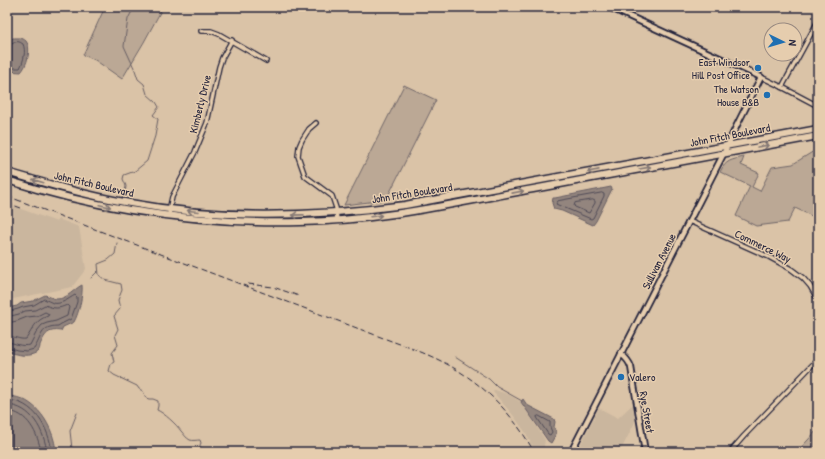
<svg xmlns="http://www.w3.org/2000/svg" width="825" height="459" font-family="'Patrick Hand',sans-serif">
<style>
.built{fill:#cab69e}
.green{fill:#bba895;stroke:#6e6568}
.water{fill:#93857e;stroke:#665d63}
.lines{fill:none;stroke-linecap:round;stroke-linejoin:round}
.shore{stroke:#4f4a56;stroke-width:1}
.stream{stroke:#665d63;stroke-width:1}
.street-casing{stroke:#22223b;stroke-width:6}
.secondary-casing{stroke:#22223b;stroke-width:8}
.highway-casing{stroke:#22223b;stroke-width:9}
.street{stroke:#e6cdae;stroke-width:3.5}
.secondary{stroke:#e6cdae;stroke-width:4.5}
.highway{stroke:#e6cdae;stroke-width:6}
.rail{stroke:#22223b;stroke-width:1;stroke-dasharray:6 3;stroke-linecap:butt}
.oneway{stroke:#847874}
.poi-dot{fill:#1f6fb2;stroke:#e6cdae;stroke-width:1.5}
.labels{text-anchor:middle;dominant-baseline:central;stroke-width:3;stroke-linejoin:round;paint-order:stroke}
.poi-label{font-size:11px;fill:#22223b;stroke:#e6cdae;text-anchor:end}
.street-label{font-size:11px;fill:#22223b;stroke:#e6cdae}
</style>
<rect width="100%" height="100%" fill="#dac3a7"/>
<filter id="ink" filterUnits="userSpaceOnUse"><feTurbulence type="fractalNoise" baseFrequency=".025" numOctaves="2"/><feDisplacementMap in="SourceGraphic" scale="8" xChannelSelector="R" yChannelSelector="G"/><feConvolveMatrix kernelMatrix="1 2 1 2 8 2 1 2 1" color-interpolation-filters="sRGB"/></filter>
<g filter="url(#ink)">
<g class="built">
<path d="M 7,204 L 57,222 L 58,219 L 79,227 L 86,269 L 72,287 L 13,299 L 7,298 Z"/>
<path d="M 495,390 L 507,394 L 521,402 L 545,440 L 543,452 L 535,452 L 526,433 L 513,415 L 493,392 Z"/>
<path d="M 633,404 L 636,420 L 620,452 L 577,452 L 599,408 L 618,418 Z"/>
</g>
<g class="green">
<path d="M 105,7 L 163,7 L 144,42 L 122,79 L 95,60 L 83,55 Z"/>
<path d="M 404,85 L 436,100 L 386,200 L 344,205 Z"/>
<path d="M 818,147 L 818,219 L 795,208 L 788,222 L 756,226 L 736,216 L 750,186 L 720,172 C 726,160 731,160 744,157 L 741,165 L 759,173 L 752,187 L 760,191 L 772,167 L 793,164 L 814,151 Z"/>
<path d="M 818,429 L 818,452 L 797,452 Z"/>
</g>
<g class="water">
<path d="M 13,38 C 17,38 22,37 26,41 C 32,48 27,66 21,72 L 7,71 L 7,45 L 9,40 Z"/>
<path d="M 611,187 L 612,189 L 596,221 L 593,225 L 562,211 L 554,209 L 552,203 L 553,198 L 555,198 Z"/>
<path d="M 82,285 C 83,295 79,313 74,322 L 63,327 L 61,331 C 48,329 45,334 40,345 C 40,348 39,350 38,351 C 34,356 22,356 16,354 C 13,354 10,352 7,350 L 7,308 L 17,306 L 21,303 L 33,301 L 45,295 C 49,296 53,299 57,299 C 67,299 74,289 82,285 Z"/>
<path d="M 7,396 C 36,396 54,427 56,452 L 7,452 Z"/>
<path d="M 523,399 L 527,405 L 554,419 L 555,422 L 554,427 L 556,431 L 556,434 L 551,443 L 548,441 L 521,402 Z"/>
</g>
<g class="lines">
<g class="shore">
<path d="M 7,46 C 14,45 15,38 23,44 C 26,51 24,60 20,68 L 7,68"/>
<path d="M 602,193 L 604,194 L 604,196 L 593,218 L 591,219 L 558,205 L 556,204 L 558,201 Z"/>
<path d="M 593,200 L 595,201 L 595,203 L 589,213 L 575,207 L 574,206 L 575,203 Z"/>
<path d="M 7,312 L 18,309 L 23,307 L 34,305 L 44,299 C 47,300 50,302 53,303 C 61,305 68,299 75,295 L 77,297 L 77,302 L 71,319 L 61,324 L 58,326 C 40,326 42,337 34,349 L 27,351 L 17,350 L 7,347"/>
<path d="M 7,317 L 19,314 L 25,311 L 35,310 L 45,305 C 55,309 58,309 67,305 L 69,307 L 67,316 L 56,321 L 47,323 L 42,325 L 37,331 L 30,345 C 20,347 16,343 7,342"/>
<path d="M 7,323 L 17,321 L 27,317 L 37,316 L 45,312 L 49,314 L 48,316 C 35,320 33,329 26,339 C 19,340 14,336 7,336"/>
<path d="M 7,400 C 34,401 49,428 52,452"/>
<path d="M 7,405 C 32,406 44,431 47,452"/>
<path d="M 7,411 C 28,412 38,434 41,452"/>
<path d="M 539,416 L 550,422 L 550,427 L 552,432 L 550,435 L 548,434 L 538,419 L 537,417 Z"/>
</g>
<g class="stream">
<path d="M 125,194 L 126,186 L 123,179 L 124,175 L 135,171 L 147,161 L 155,136 L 158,119 L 153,115 L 159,107 L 156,102 L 147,94 L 144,84 L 138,79 L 135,70 L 124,46 L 128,19 L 134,7"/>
<path d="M 117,243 L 115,254 L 108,260 L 98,264 L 99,275 L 105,280 L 121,284 L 122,290 L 118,300 L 120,309 L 114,316 L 118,329 L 115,335 L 118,345 L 112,353 L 114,362 L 111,364 L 109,371 L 114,375 L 137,386 L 139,389 L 143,391 L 146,398 L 149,399 L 153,399 L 158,401 L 158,406 L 157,410 C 164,413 176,424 181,431 C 184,434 186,438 190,440 C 193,441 197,440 200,440 L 201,443 L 200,445 L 200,447 L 204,449 L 204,452"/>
<path d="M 91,278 L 98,271"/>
<path d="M 455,357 L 489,379 L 497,387 L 522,401"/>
<path d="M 69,452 L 72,449 L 70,431 L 77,413"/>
</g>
<defs>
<g id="street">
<path d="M 201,31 L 211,31 L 219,34 L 266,61"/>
<path d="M 761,77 L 782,87 L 818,106"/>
<path d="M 782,87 L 818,21"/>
<path d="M 316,123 L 309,129 L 302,140 L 299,147 L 298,156 L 305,176 L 332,196 L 336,208 L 337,221"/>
<path d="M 169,216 L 170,206 L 172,197 L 195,152 L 207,123 L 219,67 L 222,58 L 232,40"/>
<path d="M 689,221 L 769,257 L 791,269 L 803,278 L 810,286 L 818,300"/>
<path d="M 730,452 L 744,436 L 818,359"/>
</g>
<g id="secondary">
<path d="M 621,354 C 626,358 629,361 631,367 L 645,452"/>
<path d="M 571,452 L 724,153 L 737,125 L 761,77 L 609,7"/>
</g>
<g id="highway">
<path d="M 7,172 C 48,184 89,196 130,203 C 221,220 314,217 405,205 L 818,129"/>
<path d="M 7,180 C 103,211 200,224 300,222 C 379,221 456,203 533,189 C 628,171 723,153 818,136"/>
</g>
</defs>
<use href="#street" class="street-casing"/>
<use href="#secondary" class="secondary-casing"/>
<use href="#highway" class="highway-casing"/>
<use href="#street" class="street"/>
<use href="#secondary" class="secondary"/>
<use href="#highway" class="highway"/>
<g class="rail">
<path d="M 7,196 L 378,336 C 399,344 421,351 441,361 C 481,381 513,413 534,452"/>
<path d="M 7,203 L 21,208"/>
<path d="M 248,284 L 273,287 L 299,296"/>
</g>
</g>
<defs><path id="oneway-shaft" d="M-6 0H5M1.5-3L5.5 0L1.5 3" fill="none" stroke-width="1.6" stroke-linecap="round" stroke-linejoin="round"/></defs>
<g class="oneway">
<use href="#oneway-shaft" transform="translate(763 146) rotate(-10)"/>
<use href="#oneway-shaft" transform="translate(645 168) rotate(-10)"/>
<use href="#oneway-shaft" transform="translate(593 171) rotate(169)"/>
<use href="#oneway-shaft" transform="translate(38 181) rotate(-164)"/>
<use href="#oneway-shaft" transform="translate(518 192) rotate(-11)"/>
<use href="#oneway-shaft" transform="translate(105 206) rotate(12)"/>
<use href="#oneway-shaft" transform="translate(193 211) rotate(-175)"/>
<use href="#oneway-shaft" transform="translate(298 215) rotate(179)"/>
<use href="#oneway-shaft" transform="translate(376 216) rotate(-7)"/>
</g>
</g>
<g class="poi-dot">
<circle cx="758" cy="68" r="4"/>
<circle cx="767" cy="95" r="4"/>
<circle cx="621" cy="377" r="4"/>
</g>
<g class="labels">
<g class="poi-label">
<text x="750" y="62">East Windsor<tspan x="750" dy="13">Hill Post Office</tspan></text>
<text x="759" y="89">The Watson<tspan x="759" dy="13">House B&amp;B</tspan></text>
<text x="629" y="377" text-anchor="start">Valero</text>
</g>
<g class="street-label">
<text transform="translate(200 104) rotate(-76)">Kimberly Drive</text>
<text transform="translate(730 135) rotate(-11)">John Fitch Boulevard</text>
<text transform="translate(94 184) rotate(13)">John Fitch Boulevard</text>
<text transform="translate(412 193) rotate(-9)">John Fitch Boulevard</text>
<text transform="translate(763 246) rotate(26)">Commerce Way</text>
<text transform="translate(659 261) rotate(-63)">Sullivan Avenue</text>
<text transform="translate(647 412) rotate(80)">Rye Street</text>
</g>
</g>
<rect width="825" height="459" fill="none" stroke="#e6cdae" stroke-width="24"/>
<rect x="12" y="12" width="801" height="435" fill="none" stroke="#22223b" stroke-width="1.5" filter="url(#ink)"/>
<g transform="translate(783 42) rotate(95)"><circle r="19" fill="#e6cdae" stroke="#988980"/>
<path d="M0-3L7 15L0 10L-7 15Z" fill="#1f6fb2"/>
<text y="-6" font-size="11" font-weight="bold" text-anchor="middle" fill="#22223b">N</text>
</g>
</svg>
